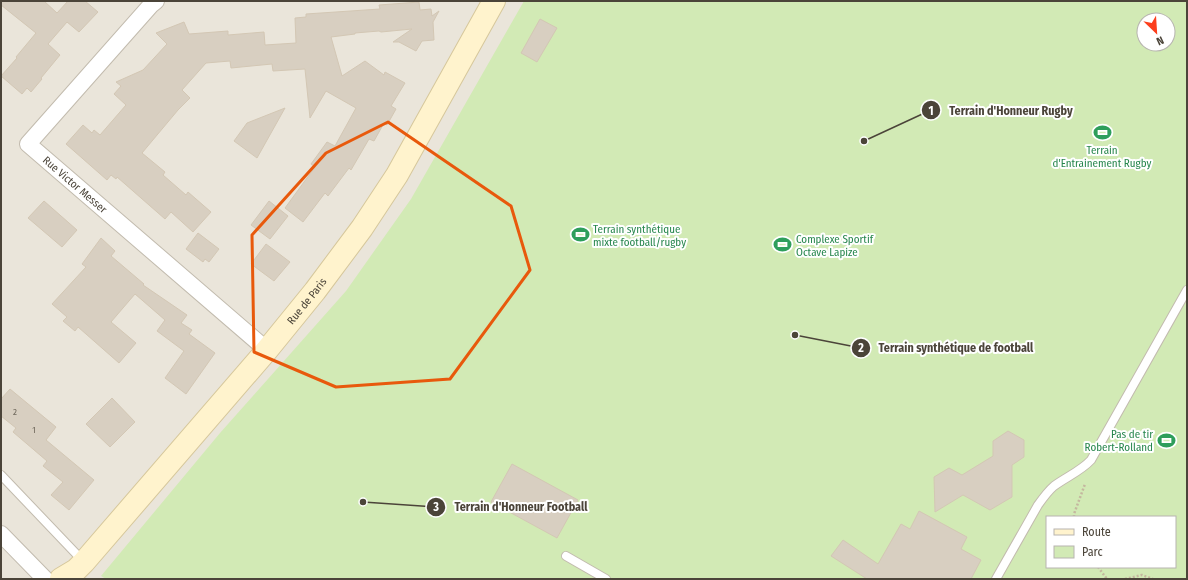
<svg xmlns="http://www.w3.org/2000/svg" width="1188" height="580" font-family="'Fira Sans Condensed',sans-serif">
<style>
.residential{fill:#eae5da;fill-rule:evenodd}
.green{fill:#d2eab5;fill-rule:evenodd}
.building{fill:#d8cfc1;stroke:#d3c7b4}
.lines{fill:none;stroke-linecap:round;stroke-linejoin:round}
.lane-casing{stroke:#c2bbae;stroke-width:10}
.street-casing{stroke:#c2bbae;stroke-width:18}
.secondary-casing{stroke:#d6c79b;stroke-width:24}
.path{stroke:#c4b79f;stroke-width:2.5;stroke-dasharray:2 2;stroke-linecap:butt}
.lane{stroke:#fff;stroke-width:8}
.street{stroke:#fff;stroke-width:16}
.secondary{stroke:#fff3cd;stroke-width:22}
.marked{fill:none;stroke:#e8590c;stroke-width:3;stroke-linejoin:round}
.labels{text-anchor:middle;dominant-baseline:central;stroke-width:4;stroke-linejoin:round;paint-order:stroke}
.number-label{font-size:9px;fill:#6e675b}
.leisure-label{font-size:11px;fill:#27864d;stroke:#fff;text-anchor:start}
.street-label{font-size:11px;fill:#4b4439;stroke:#fff}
.leader{fill:none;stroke:#4b4439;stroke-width:1.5}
.callout-dot{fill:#4b4439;stroke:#fff;stroke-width:1.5}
.mark-label{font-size:12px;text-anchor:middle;font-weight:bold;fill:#fff}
.callout-label{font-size:12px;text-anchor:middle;font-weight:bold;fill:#4b4439;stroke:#fff;stroke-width:4;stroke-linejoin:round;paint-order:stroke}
</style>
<rect width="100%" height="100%" fill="#f6f3ec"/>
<path class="residential" d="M 1,1 L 1187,1 L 1187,579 L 1,579 ZM 1144,20 L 1168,20 L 1168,44 L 1144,44 ZM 1047,517 L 1175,517 L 1175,567 L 1047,567 Z"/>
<path class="green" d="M 524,1 L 1187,1 L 1187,579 L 106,579 L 101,576 L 220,433 L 346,291 L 411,199 ZM 1144,20 L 1168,20 L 1168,44 L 1144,44 ZM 1047,517 L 1175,517 L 1175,567 L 1047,567 Z"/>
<g class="building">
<path d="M 1,1 L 44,1 L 57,13 L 68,1 L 85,1 L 98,12 L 79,32 L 67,22 L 48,44 L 60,55 L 41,78 L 42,79 L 31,92 L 27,88 L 22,94 L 1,76 L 17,58 L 16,57 L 36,33 L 1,5 Z"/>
<path d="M 419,2 L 420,10 L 431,9 L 432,16 L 439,11 L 433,22 L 434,40 L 422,41 L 416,51 L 399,42 L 393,42 L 412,29 L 381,32 L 379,31 L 355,33 L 355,34 L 331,37 L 342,76 L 365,61 L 384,75 L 385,72 L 405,83 L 391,106 L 396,109 L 387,125 L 384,123 L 374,141 L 369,139 L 351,170 L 349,168 L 328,196 L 325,193 L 303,222 L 285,208 L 315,167 L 311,164 L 327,142 L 335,146 L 356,108 L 326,91 L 310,118 L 305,69 L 273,71 L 272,64 L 231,68 L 230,61 L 206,63 L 182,90 L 190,98 L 178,110 L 142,153 L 165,172 L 163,175 L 186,195 L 188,192 L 211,212 L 193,232 L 171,212 L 165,219 L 117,177 L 116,179 L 111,175 L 107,180 L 66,144 L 83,125 L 92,133 L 94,130 L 100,135 L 126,105 L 114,94 L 121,86 L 116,82 L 143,70 L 167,44 L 156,33 L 184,22 L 189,34 L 228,31 L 228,35 L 264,32 L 265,45 L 296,43 L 295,18 L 306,17 L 306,14 L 380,9 L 379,5 Z"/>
<path d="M 540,19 L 557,28 L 537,62 L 521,53 Z"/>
<path d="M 285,108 L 257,158 L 234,141 L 247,123 Z"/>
<path d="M 44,201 L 77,230 L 62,247 L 28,218 Z"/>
<path d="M 269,201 L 288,216 L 270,239 L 251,225 Z"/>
<path d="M 198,233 L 219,249 L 209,262 L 205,259 L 203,262 L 186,249 Z"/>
<path d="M 101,238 L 115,251 L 111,256 L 144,284 L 143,285 L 187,315 L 181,323 L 192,330 L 189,334 L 215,353 L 186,394 L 165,378 L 184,351 L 157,331 L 165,320 L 135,294 L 111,322 L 136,343 L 119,363 L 78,327 L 75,331 L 63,321 L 67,317 L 52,304 L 86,267 L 82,264 Z"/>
<path d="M 266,244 L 290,262 L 274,281 L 251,264 Z"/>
<path d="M 10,389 L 56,427 L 46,440 L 94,480 L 69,510 L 51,495 L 63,482 L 43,466 L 47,461 L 13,432 L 16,428 L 1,416 L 1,399 Z"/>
<path d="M 112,398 L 135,422 L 110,447 L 86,424 Z"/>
<path d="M 1008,431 L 1024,440 L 1024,457 L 1012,465 L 1012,497 L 990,510 L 963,495 L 935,512 L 934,477 L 949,468 L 962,475 L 993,456 L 993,441 Z"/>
<path d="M 512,464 L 578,500 L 557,538 L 491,502 Z"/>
<path d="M 919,511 L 967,537 L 961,549 L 981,560 L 971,579 L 867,579 L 831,556 L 843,540 L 878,564 L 901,524 L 910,529 Z"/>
</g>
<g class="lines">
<defs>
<g id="lane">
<path d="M 1,475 L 83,561"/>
<path d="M 566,556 L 606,579"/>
<path d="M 996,579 L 1038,505 C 1043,498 1048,491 1054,486 C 1066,477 1081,471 1091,460 L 1187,290"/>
</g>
<g id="street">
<path id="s1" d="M 156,1 L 151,5 L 28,144 L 267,350"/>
<path d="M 1,534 L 45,579"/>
</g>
<g id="secondary">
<path id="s2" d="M 61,579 L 76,570 L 84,562 L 267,350 L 315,291 L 362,228 L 397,175 L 494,1"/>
</g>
</defs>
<use href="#lane" class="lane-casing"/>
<use href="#street" class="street-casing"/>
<use href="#secondary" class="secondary-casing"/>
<g class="path">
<path d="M 1074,517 L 1074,514 L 1085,484"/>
<path d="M 1098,567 L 1107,579"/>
<path d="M 1125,579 L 1142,575 L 1153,579"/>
</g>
<use href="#lane" class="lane"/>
<use href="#street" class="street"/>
<use href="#secondary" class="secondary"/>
</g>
<path class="marked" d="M 388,122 L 511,206 L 530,270 L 450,379 L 336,387 L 254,352 L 252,235 L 326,153 Z"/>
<defs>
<symbol id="stadium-bare" viewBox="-9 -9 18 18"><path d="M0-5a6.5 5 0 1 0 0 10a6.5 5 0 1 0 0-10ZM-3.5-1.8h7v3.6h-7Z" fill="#2e9e5b" stroke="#fff" stroke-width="2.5" paint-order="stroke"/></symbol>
</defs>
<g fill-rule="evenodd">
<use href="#stadium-bare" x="1090" y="120" width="25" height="25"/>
<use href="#stadium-bare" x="568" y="222" width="25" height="25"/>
<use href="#stadium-bare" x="770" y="232" width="25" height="25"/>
<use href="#stadium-bare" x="1154" y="428" width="25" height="25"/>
</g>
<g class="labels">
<g class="number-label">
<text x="15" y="412">2</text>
<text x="34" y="430">1</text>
</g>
<g class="leisure-label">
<text x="1102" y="150" text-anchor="middle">Terrain<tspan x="1102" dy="13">d'Entrainement Rugby</tspan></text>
<text x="593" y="229">Terrain synthétique<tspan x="593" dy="13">mixte football/rugby</tspan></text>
<text x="796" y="239">Complexe Sportif<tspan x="796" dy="13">Octave Lapize</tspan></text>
<text x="1153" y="434" text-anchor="end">Pas de tir<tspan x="1153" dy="13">Robert-Rolland</tspan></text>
</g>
<g class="street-label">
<text stroke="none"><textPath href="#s1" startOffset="254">Rue Victor Messer</textPath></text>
<text stroke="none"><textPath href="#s2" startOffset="372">Rue de Paris</textPath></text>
</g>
</g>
<path class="leader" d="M864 141L931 110M795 335L861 348M363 502L436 507"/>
<g class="callout-dot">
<circle cx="864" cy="141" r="4"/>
<circle cx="795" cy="335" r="4"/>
<circle cx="363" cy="502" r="4"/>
<circle cx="931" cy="110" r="10"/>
<circle cx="861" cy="348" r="10"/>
<circle cx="436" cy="507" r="10"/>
</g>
<g class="mark-label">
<text x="931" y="115">1</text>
<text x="861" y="352">2</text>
<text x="436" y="511">3</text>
</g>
<g class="callout-label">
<text x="1011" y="115">Terrain d'Honneur Rugby</text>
<text x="956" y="352">Terrain synthétique de football</text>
<text x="521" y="511">Terrain d'Honneur Football</text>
</g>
<rect width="1188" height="580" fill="none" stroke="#4b4439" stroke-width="4"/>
<rect x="1046" y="516" width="130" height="52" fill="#ffffff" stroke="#b7b4b0"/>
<rect x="1054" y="529" width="20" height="6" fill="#fff3cd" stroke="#b7b4b0"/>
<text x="1082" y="536" font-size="12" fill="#4b4439">Route</text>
<rect x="1054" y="546" width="20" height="12" fill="#d2eab5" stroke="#b7b4b0"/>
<text x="1082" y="556" font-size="12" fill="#4b4439">Parc</text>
<g transform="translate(1156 32) rotate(155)"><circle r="19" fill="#ffffff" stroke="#b7b4b0"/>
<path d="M0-3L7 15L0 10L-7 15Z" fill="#fc3f1d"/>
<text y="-6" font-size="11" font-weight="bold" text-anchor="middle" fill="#4b4439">N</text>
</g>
</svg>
